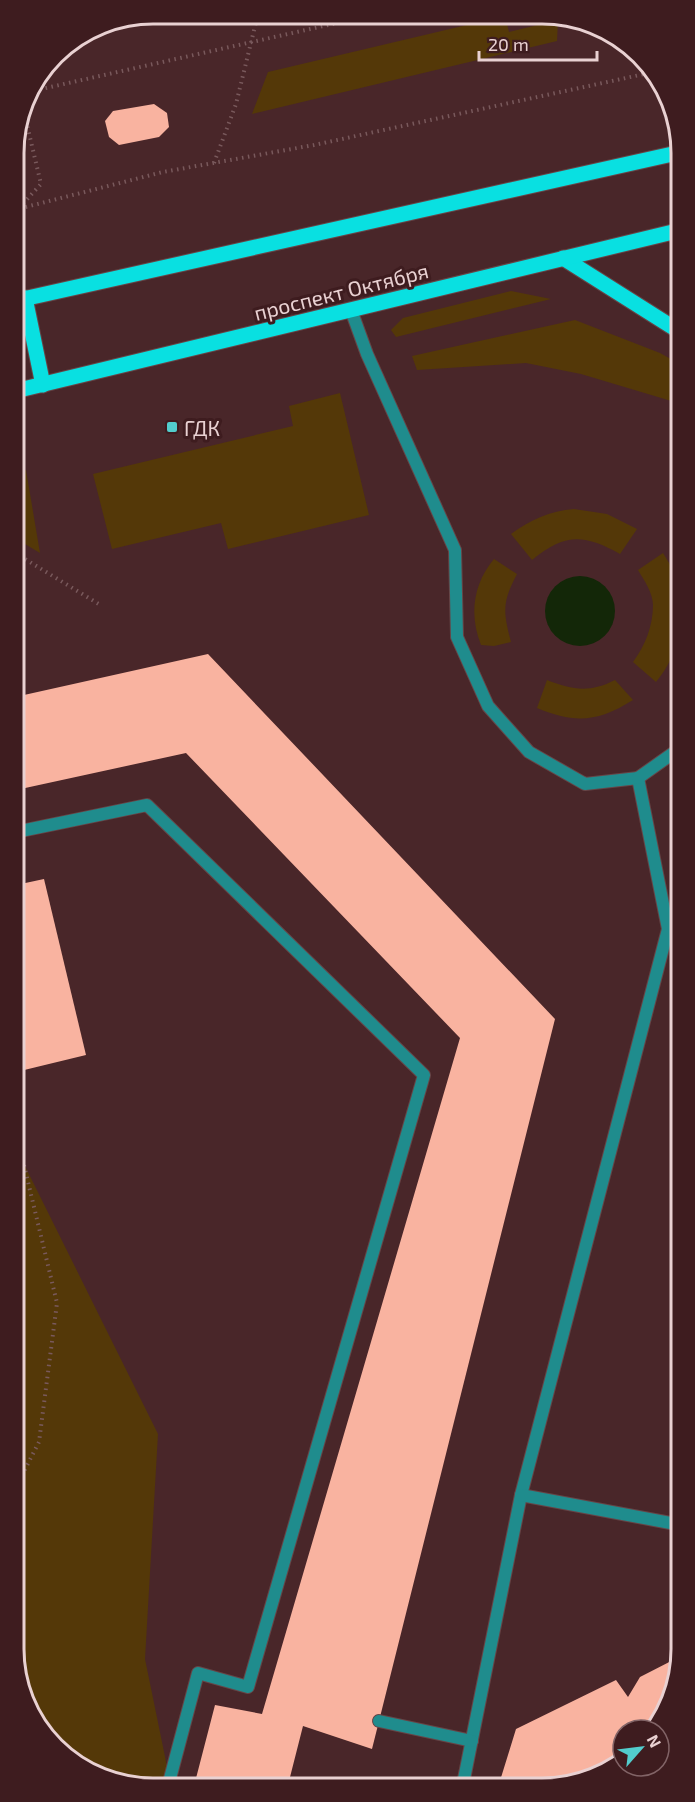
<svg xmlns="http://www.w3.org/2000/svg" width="695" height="1802" font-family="'Exo 2',sans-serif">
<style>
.green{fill:#543808}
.water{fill:#132708}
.building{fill:#f9b3a0}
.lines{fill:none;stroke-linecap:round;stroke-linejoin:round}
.lane-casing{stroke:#664547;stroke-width:14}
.primary-casing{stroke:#664547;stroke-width:17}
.path{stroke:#79595c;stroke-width:4;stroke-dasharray:1.5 4.5;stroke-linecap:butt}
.lane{stroke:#1f8c8d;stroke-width:12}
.primary{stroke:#09e0e1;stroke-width:15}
.poi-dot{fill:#52cdcd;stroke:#3e1c1f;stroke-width:2}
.labels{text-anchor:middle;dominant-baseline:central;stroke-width:6;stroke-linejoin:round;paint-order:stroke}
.street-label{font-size:21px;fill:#e9d1d2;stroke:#3e1c1f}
.poi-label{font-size:21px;fill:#e9d1d2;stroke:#3e1c1f;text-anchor:start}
.rim{fill:none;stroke:#e9d1d2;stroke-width:3}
</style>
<rect width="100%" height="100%" fill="#492629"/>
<g class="green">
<path d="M 505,16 L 509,32 L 558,20 L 557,41 L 252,114 L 268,72 Z"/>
<path d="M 511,291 L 551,299 L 396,337 L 391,330 L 403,318 Z"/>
<path d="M 575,320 L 660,353 L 678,363 L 678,403 L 581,374 L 526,363 L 417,370 L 412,356 Z"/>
<path d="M 340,393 L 369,515 L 228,549 L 221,523 L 112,549 L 93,474 L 293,426 L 289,406 Z"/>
<path d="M 26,470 L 40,553 L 15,538 L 15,472 Z"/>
<path d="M 574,509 L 607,514 L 637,529 L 620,554 C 584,534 565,533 532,560 L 511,534 C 530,520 550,511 574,509 Z"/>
<path d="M 663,553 L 677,576 L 678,583 C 678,625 684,648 656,682 L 633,662 C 645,646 653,626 653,605 C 653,593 644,580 638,570 Z"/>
<path d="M 494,559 L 517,574 C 502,603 503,611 511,642 L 494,646 L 481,645 C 469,615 473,584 494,559 Z"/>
<path d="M 547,680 C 572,690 590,693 615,680 L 633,700 C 598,722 575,724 537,708 Z"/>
<path d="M 17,1150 L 158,1434 L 145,1659 L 171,1786 L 126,1786 L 61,1754 L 18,1684 Z"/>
</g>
<circle class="water" cx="580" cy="611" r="35"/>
<g class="building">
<path d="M 154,104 L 167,113 L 169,127 L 159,137 L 119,145 L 109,137 L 105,121 L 113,111 Z"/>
<path d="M 208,654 L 555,1019 L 372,1749 L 303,1726 L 288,1785 L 194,1786 L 215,1705 L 262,1714 L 460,1038 L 186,753 L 16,790 L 15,697 Z"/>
<path d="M 44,879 L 86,1055 L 16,1072 L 16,885 Z"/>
<path d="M 681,1656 L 651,1730 L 623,1730 L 623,1756 L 577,1784 L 499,1784 L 516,1729 L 616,1680 L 628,1697 L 640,1677 Z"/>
</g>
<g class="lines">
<defs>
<g id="lane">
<path d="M 351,310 L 367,354 L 455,550 L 457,637 L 488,706 L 529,752 L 585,784 L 638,778 L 668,929 L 521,1495 L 463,1784"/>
<path d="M 638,778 L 679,749"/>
<path d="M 16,832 L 147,805 L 424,1075 L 248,1687 L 198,1673 L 168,1786"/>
<path d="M 521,1495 L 681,1525"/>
<path d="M 379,1721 L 472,1741"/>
</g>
<g id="primary">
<path d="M 563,258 L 677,330"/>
<path d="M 25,298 L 43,385"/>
<path d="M 14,301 L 677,153"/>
<path d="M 15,391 L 677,231"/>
</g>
</defs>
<use href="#lane" class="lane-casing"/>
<use href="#primary" class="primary-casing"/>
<g class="path">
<path d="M 28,92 L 373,15"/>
<path d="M 214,163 L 236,104 L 258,14"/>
<path d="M 19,208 L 41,184 L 23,108"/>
<path d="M 14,210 L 163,172 L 314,145 L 649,73"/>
<path d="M 15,553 L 102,606"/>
<path d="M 17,1136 L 57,1303 L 39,1442 L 18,1483"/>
</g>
<use href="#lane" class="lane"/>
<use href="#primary" class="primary"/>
</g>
<rect class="poi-dot" x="166" y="421" width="12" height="12" rx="3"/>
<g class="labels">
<g class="street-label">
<text transform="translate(341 291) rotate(-14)">проспект Октября</text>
</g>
<g class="poi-label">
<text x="184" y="427">ГДК</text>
</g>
</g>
<path d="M0 0H695V1802H0ZM153 24H542A129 129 0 0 1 671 153V1649A129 129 0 0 1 542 1778H153A129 129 0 0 1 24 1649V153A129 129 0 0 1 153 24Z" fill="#3e1c1f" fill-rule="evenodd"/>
<path class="rim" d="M153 24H542A129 129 0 0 1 671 153V1649A129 129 0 0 1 542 1778H153A129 129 0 0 1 24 1649V153A129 129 0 0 1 153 24Z"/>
<g transform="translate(641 1748) rotate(62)"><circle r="28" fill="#3e1c1f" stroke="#826467" stroke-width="1.5"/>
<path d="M0-4.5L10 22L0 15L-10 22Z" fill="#52cdcd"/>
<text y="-9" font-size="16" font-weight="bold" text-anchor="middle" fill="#e9d1d2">N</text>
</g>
<path d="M479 51v9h118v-9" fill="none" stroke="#e9d1d2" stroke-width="3"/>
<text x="488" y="51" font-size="18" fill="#e9d1d2" stroke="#3e1c1f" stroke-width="4.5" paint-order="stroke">20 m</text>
</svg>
